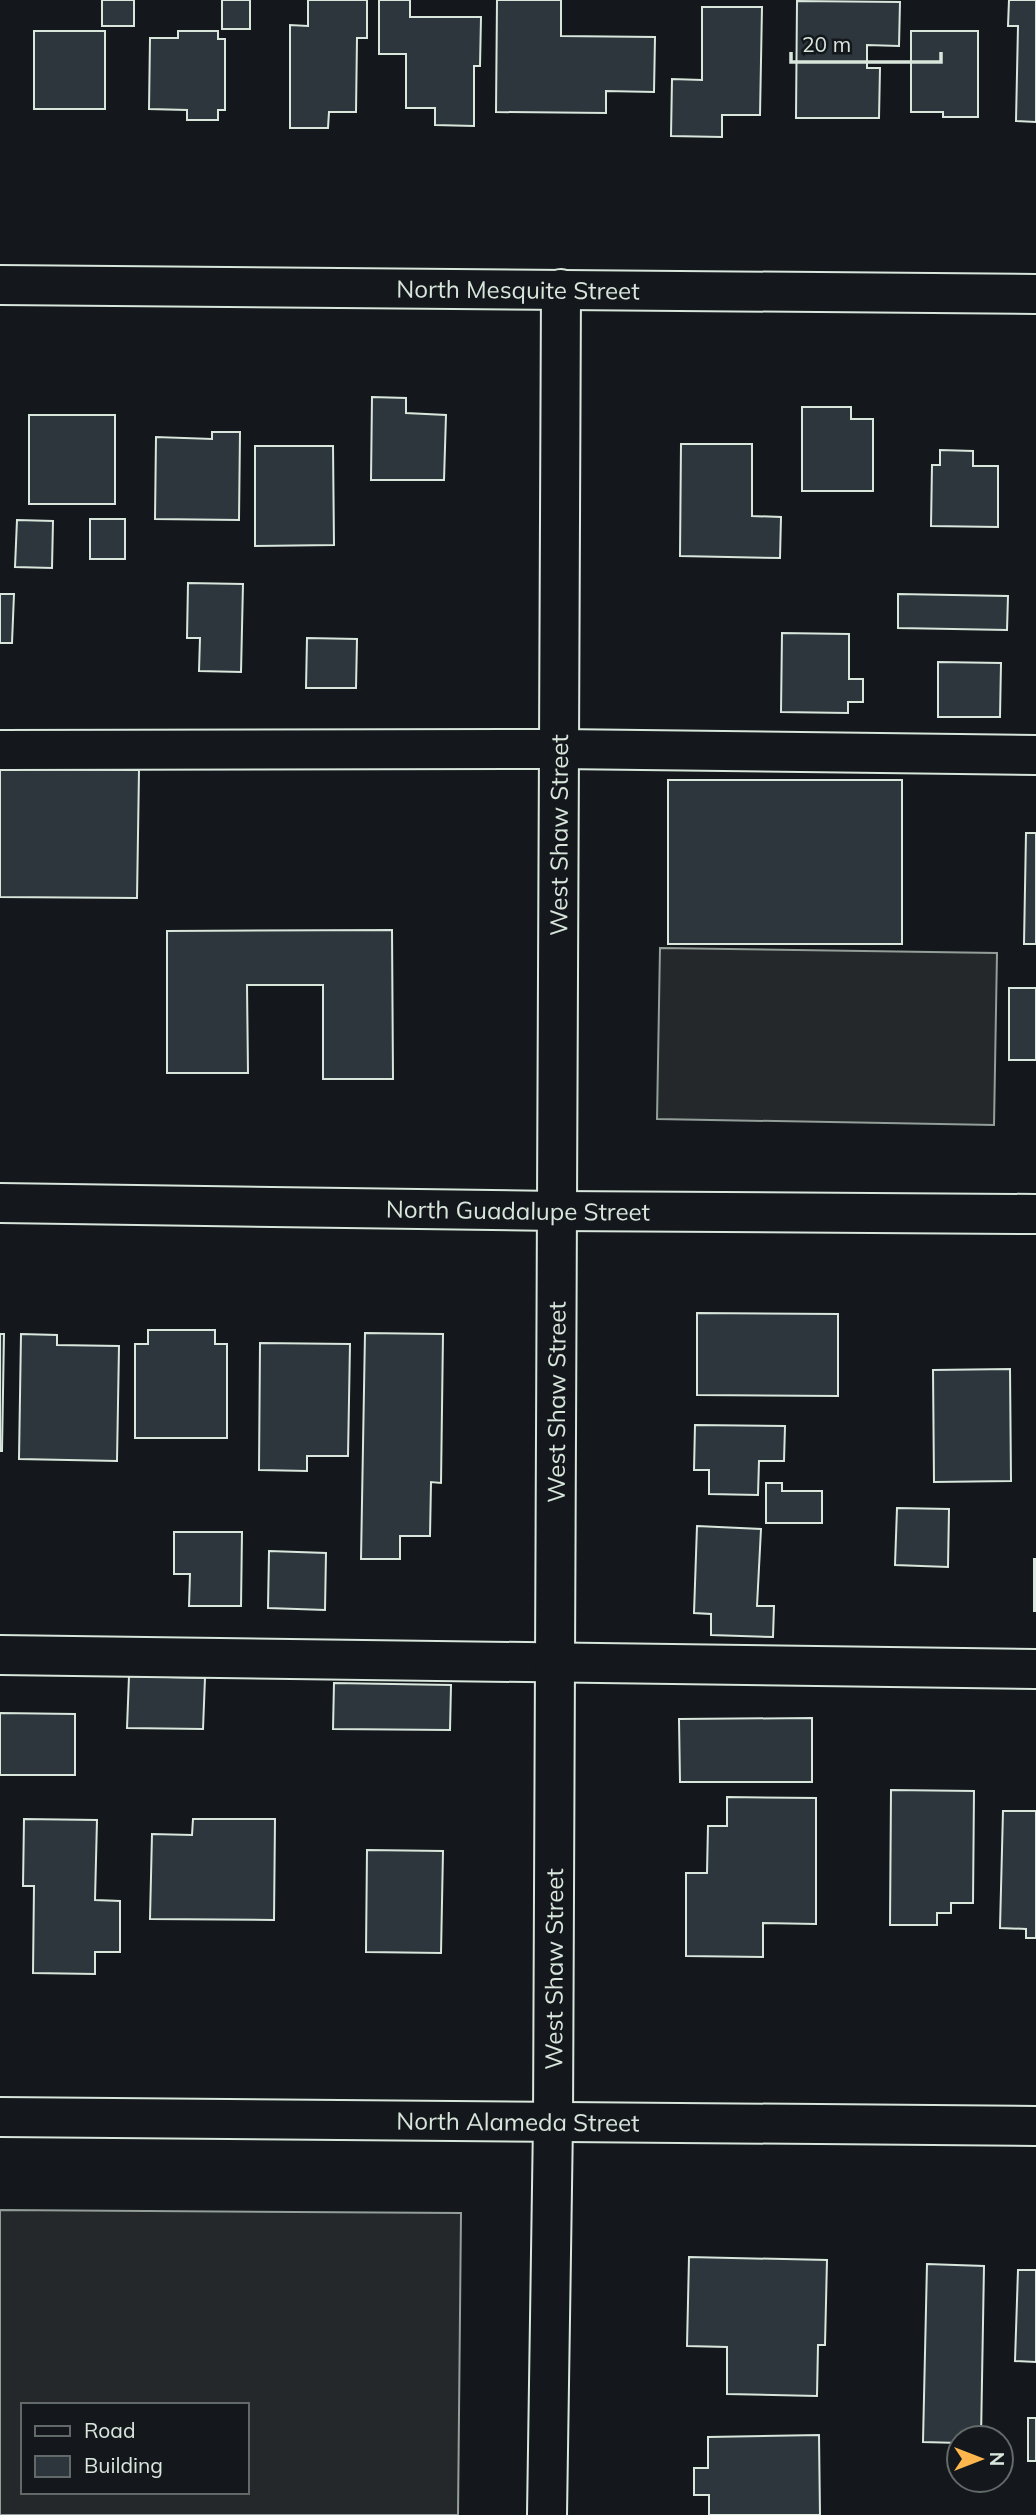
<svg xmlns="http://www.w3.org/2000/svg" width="1036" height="2515" font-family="Mulish,sans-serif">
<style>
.parking{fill:#24282b;stroke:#939e99;stroke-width:2;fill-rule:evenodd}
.building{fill:#2c363c;stroke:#d8e6dc;stroke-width:2}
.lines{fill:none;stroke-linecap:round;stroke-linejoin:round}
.minor-casing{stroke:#d8e6dc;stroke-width:42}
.minor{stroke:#14181c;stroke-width:38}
.labels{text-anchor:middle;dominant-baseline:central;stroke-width:5;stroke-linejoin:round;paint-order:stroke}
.street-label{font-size:24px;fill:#d8e6dc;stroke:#14181c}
</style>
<rect width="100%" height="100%" fill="#14181c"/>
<g class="parking">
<path d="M 660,948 L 997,953 L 994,1125 L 657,1119 Z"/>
<path d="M 0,2210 L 461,2213 L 458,2515 L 0,2515 ZM 23,2405 L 247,2405 L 247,2492 L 23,2492 Z"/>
</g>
<g class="building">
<rect x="102" y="0" width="32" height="26"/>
<rect x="222" y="0" width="28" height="29"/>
<path d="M 308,0 L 367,0 L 367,38 L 357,38 L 356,112 L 329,112 L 328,128 L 290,128 L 290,25 L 308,26 Z"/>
<path d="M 379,0 L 410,0 L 410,17 L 481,17 L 480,66 L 474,66 L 474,126 L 435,125 L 435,108 L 406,108 L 406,54 L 379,54 Z"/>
<path d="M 497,0 L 561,0 L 561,36 L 655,37 L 654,92 L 606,91 L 606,113 L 496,112 Z"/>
<path d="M 1009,0 L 1036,0 L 1036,122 L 1016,121 L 1018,26 L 1008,26 Z"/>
<path d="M 797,1 L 900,2 L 899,46 L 867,45 L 867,68 L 880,68 L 879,118 L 796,118 Z"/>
<path d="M 702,7 L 762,7 L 760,115 L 722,115 L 722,137 L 671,136 L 672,79 L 702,80 Z"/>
<rect x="34" y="31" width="71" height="78"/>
<path d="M 178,31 L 218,31 L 218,39 L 225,39 L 225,110 L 218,110 L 218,120 L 187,120 L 187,110 L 149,109 L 150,38 L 178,38 Z"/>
<path d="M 911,31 L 978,31 L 978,117 L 943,117 L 943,112 L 911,112 Z"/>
<path d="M 372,397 L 406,398 L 406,413 L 446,415 L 444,480 L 371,480 Z"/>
<path d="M 802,407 L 851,407 L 851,419 L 873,419 L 873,491 L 802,491 Z"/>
<rect x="29" y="415" width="86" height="89"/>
<path d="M 212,432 L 240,432 L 239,520 L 155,519 L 156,437 L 212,439 Z"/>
<path d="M 681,444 L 752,444 L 752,516 L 781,517 L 780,558 L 680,556 Z"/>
<path d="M 255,446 L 333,446 L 334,545 L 255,546 Z"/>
<path d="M 940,450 L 973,451 L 973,466 L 998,466 L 998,527 L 931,526 L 932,465 L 940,465 Z"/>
<rect x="90" y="519" width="35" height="40"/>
<path d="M 17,520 L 53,521 L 52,568 L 15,567 Z"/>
<path d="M 188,583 L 243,584 L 241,672 L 199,671 L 200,638 L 187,638 Z"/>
<path d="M 0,594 L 14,594 L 12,643 L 0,643 Z"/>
<path d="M 898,594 L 1008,596 L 1007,630 L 898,628 Z"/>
<path d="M 782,633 L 849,634 L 849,679 L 863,679 L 863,702 L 848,702 L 848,713 L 781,712 Z"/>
<path d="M 307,638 L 357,639 L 356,688 L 306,688 Z"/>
<path d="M 938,662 L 1001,663 L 1000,717 L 938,717 Z"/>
<path d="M 0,769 L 139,770 L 137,898 L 0,897 Z"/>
<rect x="668" y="780" width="234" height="164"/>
<path d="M 1026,833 L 1036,833 L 1036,944 L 1024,944 Z"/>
<path d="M 392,930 L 393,1079 L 323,1079 L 323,985 L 247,985 L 248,1073 L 167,1073 L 167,931 Z"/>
<rect x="1009" y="988" width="27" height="72"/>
<path d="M 697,1313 L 838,1314 L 838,1396 L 697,1395 Z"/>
<path d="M 148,1330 L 215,1330 L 215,1344 L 227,1344 L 227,1438 L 135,1438 L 135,1344 L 148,1344 Z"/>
<path d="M 365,1333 L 443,1334 L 441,1483 L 431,1482 L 430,1536 L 400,1536 L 400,1559 L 361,1559 Z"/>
<path d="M 0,1334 L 4,1334 L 2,1451 L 0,1451 Z"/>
<path d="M 21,1334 L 57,1335 L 57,1345 L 119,1346 L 117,1461 L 19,1459 Z"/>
<path d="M 260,1343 L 350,1344 L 348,1456 L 307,1456 L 307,1471 L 259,1470 Z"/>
<path d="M 1010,1369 L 1011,1481 L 934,1482 L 933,1370 Z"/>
<path d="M 695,1425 L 785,1426 L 784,1461 L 759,1461 L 758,1495 L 709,1494 L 709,1470 L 694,1470 Z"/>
<path d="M 766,1483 L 782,1483 L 782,1491 L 822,1491 L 822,1523 L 766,1523 Z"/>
<path d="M 897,1508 L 949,1509 L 948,1567 L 895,1565 Z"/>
<path d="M 697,1526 L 761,1529 L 757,1606 L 774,1606 L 773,1637 L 711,1635 L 711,1614 L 694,1613 Z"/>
<path d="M 174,1532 L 242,1532 L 241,1606 L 189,1606 L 190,1574 L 174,1574 Z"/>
<path d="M 269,1551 L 326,1553 L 325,1610 L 268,1608 Z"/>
<rect x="1034" y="1559" width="2" height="52"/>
<path d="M 129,1676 L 205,1678 L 203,1729 L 127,1728 Z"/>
<path d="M 334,1683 L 451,1685 L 450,1730 L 333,1729 Z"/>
<path d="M 0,1713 L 75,1714 L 75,1775 L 0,1775 Z"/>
<path d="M 812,1718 L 812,1782 L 680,1782 L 679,1719 Z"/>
<path d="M 891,1790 L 974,1791 L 973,1903 L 951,1903 L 951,1913 L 937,1913 L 937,1925 L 890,1925 Z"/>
<path d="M 727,1797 L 816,1798 L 816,1924 L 763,1923 L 763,1957 L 686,1956 L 686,1873 L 707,1873 L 708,1826 L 727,1826 Z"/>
<path d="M 1003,1811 L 1036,1811 L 1036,1938 L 1026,1938 L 1026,1929 L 1000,1928 Z"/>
<path d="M 24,1819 L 97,1820 L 95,1900 L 120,1901 L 120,1952 L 95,1952 L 95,1974 L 33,1973 L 34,1886 L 23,1886 Z"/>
<path d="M 193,1819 L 275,1819 L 274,1920 L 150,1919 L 152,1834 L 192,1835 Z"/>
<path d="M 367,1850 L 443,1851 L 441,1953 L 366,1952 Z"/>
<path d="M 689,2257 L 827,2260 L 825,2345 L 818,2345 L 817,2396 L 727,2394 L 727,2347 L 687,2346 Z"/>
<path d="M 927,2264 L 984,2266 L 981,2438 L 959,2438 L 959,2443 L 923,2442 Z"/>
<path d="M 1018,2270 L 1036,2270 L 1036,2362 L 1015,2361 Z"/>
<rect x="1028" y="2418" width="8" height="43"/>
<path d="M 819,2435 L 820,2515 L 709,2515 L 709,2495 L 694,2495 L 694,2468 L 708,2468 L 708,2437 Z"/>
</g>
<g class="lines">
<defs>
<g id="minor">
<path id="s1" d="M 0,285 L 1036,294"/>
<path d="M 0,750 L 560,749 L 1036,755"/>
<path id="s2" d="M 0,1203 L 556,1211 L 1036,1214"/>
<path d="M 0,1655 L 1036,1669"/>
<path id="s3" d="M 0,2117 L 1036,2126"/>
<path id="s4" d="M 547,2515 L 553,2122 L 561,289"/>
</g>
</defs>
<use href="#minor" class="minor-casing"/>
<use href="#minor" class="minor"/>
</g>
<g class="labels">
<g class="street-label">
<text stroke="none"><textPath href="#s1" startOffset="518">North Mesquite Street</textPath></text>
<text stroke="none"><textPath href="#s4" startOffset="1680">West Shaw Street</textPath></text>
<text stroke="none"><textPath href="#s2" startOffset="518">North Guadalupe Street</textPath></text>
<text stroke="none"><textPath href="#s4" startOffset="1113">West Shaw Street</textPath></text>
<text stroke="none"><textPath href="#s4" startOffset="546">West Shaw Street</textPath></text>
<text stroke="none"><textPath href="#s3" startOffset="518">North Alameda Street</textPath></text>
</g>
</g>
<rect x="21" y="2403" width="228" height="91" fill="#14181c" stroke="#626a69" stroke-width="2"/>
<rect x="35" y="2426" width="35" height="10" fill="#14181c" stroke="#626a69" stroke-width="2"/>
<text x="84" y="2438" font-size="21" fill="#d8e6dc">Road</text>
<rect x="35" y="2456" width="35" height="21" fill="#2c363c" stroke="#626a69" stroke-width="2"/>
<text x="84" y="2473" font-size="21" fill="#d8e6dc">Building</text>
<g transform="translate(980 2459) rotate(90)"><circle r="33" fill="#14181c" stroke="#626a69" stroke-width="2"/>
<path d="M0-5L12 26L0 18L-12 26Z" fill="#ffb74d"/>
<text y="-10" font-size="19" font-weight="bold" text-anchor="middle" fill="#d8e6dc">N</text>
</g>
<path d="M791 52v10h150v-10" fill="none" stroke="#d8e6dc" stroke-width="3.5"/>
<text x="802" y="52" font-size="21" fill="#d8e6dc" stroke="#14181c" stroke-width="5" paint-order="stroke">20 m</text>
</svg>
